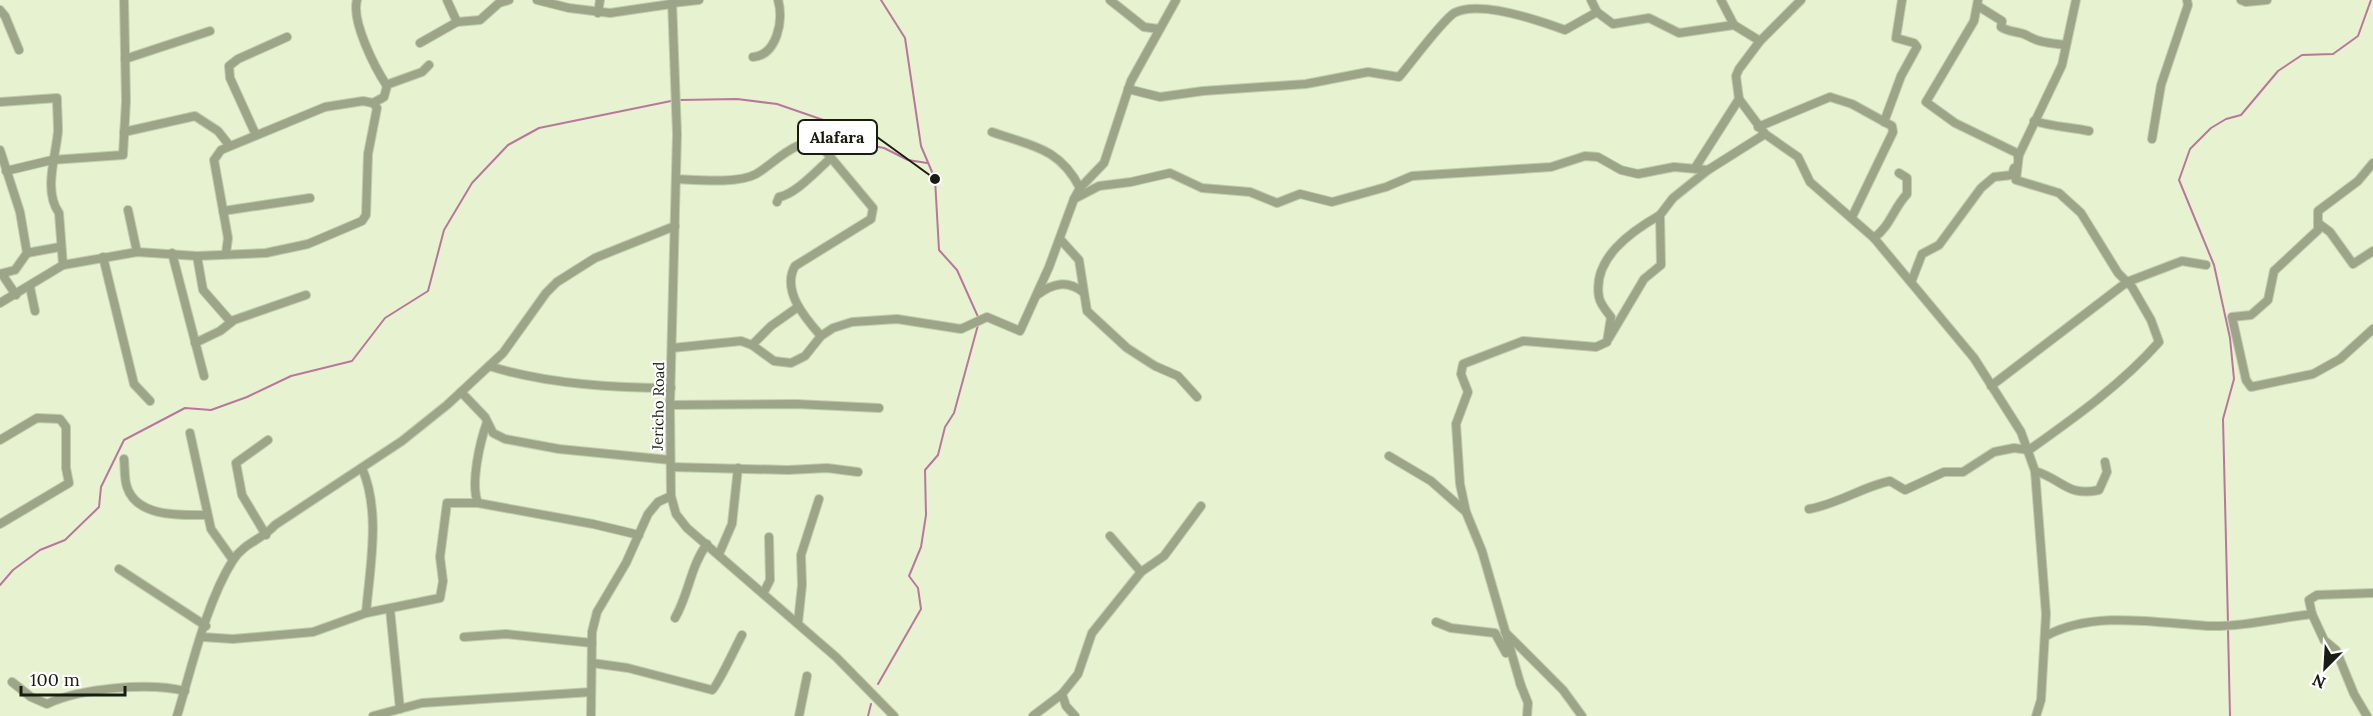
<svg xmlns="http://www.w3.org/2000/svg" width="2373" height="716" font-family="Lora,serif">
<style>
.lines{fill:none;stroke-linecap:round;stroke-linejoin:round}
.stream{stroke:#ba769d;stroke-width:2}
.minor-casing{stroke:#c2cbad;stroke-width:10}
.minor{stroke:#9ca587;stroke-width:8}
.labels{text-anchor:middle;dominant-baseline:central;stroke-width:4.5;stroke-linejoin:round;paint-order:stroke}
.street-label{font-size:15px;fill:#191c10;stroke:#fff}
.leader{fill:none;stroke:#191c10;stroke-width:2}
.callout-dot{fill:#191c10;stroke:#fff;stroke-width:2}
.callout{fill:#fff;stroke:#191c10;stroke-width:2}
.callout-label{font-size:16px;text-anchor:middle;font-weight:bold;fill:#191c10}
</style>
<rect width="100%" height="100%" fill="#e7f2d0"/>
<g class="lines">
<g class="stream">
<path d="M 881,0 L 905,38 L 921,146 L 935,179 L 939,250 L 957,270 L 979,319"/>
<path d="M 680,100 L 737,99 L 777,104 L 832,123 L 858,143 L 884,148 L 908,160 L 927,163"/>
<path d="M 0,585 L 13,570 L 40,550 L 65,540 L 99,507 L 101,487 L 124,440 L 185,408 L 211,410 L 247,397 L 291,376 L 352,361 L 385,318 L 428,291 L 444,230 L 472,183 L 508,145 L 539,128 L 671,101"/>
<path d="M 2228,623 L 2223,419 L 2234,379 L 2230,338 L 2214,265 L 2179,180 L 2190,149 L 2211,128 L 2226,119 L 2241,115 L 2278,71 L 2302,55 L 2333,54 L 2358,36 L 2371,0"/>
<path d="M 2228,629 L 2230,716"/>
<path d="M 878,684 L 921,609 L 918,588 L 909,576 L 921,547 L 926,515 L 925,470 L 938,455 L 945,427 L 954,413 L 978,325"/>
<path d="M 868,716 L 871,704"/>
</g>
<defs>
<g id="minor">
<path d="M 447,0 L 457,22"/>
<path d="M 537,0 L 569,8 L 610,13 L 671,4"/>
<path d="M 672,0 L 677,134 L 670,405 L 671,496 L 676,514 L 687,528 L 836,657 L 894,716"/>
<path d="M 1110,0 L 1144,27 L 1159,29"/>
<path d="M 1591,0 L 1597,12 L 1613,24 L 1649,18 L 1679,33 L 1734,25 L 1760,41"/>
<path d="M 1721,0 L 1734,25"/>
<path d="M 1801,0 L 1760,41 L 1739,69 L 1736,76 L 1739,99 L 1765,134 L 1798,157 L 1810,182 L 1874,238 L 1974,358 L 2021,432 L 2035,471 L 2046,614 L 2041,700 L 2036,716"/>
<path d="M 1978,0 L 1974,21 L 1926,102 L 1955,123 L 2019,154"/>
<path d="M 2241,0 L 2246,2 L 2267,0"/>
<path d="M 672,3 L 699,0"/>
<path d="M 1978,6 L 2002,21 L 2001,27 C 2010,33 2020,31 2028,36 C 2040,43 2051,43 2065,45"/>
<path d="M 0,10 L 5,16 L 19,50"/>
<path d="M 598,13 L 600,0"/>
<path d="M 420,43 L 457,22 L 480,20 L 499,3 L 509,0"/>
<path d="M 753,57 C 777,55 784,20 778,0"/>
<path d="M 125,59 L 210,31"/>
<path d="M 386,85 L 422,72 L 429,65"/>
<path d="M 1128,89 L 1160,97 L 1203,91 L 1306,84 L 1368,72 L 1399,77 C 1412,62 1440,23 1454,13 C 1479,0 1538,20 1565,30 L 1597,12"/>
<path d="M 0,102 L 57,98 C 57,109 58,120 58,131 C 56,156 43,191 59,213 L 63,265"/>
<path d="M 2034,121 C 2054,127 2070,127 2089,131"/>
<path d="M 1884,122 L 1901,76 L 1917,47 L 1914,43 L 1896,38 L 1902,0"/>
<path d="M 1758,127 L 1830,97 L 1852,104 L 1892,126 L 1893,132 L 1852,217"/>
<path d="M 124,132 L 195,116 L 218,131 L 229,145"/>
<path d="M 992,132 C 1031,146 1059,147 1080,188"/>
<path d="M 255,133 L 230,78 L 229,66 L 238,59 L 287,37"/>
<path d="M 2152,139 L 2161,85 L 2188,5 L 2187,0"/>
<path d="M 0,150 L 20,212 L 27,253 L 15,270 L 0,274"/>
<path d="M 2018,157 L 2062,65 L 2076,0"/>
<path d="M 2373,163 L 2358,181 L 2318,211 L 2318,230 L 2274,271 L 2268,300 L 2251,315 L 2232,317 L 2246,380 L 2251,387 L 2313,374 L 2340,359 L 2373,329"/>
<path d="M 1695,168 L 1739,99"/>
<path d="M 6,171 L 52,160 L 123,155 L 126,101 L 124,0"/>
<path d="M 676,179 C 697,180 738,184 756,174 C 774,164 801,132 822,147 L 873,208 L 871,219 L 795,266 C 781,291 806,319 821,336"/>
<path d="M 1074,199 L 1099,186 L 1131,182 L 1170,173 L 1202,188 L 1250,192 L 1277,203 L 1300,194 L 1332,202 L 1386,187 L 1412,176 L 1551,167 L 1585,156 L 1598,157 L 1621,170 L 1638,174 L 1674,167 L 1708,170 L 1765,134"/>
<path d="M 777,202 L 779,197 C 796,194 817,170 831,158"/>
<path d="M 128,210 L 137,252"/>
<path d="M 223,211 L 310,198"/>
<path d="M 2318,223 L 2330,232 L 2353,264 L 2373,251"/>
<path d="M 1874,238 C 1891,225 1893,209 1907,194 L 1907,178 L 1899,173"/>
<path d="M 1060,239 L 1079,260 L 1087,311 L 1127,348 L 1155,366 L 1178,376 L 1197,397"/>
<path d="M 27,253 L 60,247"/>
<path d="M 172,253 L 204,376"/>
<path d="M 226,253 L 228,238 L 214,160 L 221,150 L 325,107 L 363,101 L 373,103 L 384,97 L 387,86 C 375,68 351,21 357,0"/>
<path d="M 197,256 L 203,290 L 231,322"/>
<path d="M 103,257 L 134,384 L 150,401"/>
<path d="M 2,274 L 16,295"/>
<path d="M 1912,280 L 1922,254 L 1939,245 L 1981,188 L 1994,177 L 2012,175 L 2014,168"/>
<path d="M 30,287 L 35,311"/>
<path d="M 1037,295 C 1053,283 1067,280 1083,292"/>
<path d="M 0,303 L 63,265 L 137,252 L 197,256 L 266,253 L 308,244 L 362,221 L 366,215 L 368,154 L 377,108 L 373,103"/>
<path d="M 1609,338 L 1644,279 L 1661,265 L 1660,215 L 1673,198 L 1708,170"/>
<path d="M 195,343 L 220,331 L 234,320 L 306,295"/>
<path d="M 752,345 L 771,326 L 798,307"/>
<path d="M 672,348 L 741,341 L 752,345 L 774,361 L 791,363 L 805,356 L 821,336 L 833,328 L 852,322 L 897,319 L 961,329 L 987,317 L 1020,331 L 1049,267 L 1074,199 L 1080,188 L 1104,163 L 1131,81 L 1176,0"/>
<path d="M 489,366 C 544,383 613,388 671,388"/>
<path d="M 1991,386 L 2127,282 L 2182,261 L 2206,265"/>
<path d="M 461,392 L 485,417 L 493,433 L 505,439 L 559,449 L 670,460"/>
<path d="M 670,405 L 796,404 L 879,408"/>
<path d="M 487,422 C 480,442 470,484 478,503 L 593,524 L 639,535"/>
<path d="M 190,433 L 211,529 L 233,560"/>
<path d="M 0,440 L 37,418 L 60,419 L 66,427 L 66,468 L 69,483 L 0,524"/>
<path d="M 1389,456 L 1431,481 L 1466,512"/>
<path d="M 124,459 C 125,467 124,479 127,487 C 137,518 182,515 207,515"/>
<path d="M 671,467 L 788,470 L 827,468 L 858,472"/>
<path d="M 362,468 C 381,512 370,566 366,613"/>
<path d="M 2035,471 C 2064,480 2067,497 2099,490 L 2107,472 L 2105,462"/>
<path d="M 1809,509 C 1838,504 1862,487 1890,481 L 1905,490 L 1944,472 L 1963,472 L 1994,452 L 2014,448 L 2029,450 C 2074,418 2122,384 2159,342 L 2151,320 L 2132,287 L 2118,273 L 2081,213 L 2059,193 L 2016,180 L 2019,154"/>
<path d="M 266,535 L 242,495 L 236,463 L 268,440"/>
<path d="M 1110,536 L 1141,572"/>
<path d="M 719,554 L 732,524 L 738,468"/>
<path d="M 119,569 L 206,626"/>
<path d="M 764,592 L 770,580 L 769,537"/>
<path d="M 390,609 L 400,709"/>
<path d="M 2312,614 L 2324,640 L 2336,650 L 2354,694 L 2367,716"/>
<path d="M 675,618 C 689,594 690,567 707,544"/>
<path d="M 1436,622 L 1451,628 L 1495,633 L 1506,653"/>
<path d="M 798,623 L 802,585 L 801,555 L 819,499"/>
<path d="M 1505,632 L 1563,690 L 1582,716"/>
<path d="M 2046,636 C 2093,610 2157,623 2208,626 C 2242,627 2279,618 2312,614 L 2309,600 L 2317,595 L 2373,593"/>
<path d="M 202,637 L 233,639 L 313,632 L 366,613 L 440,598 L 443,581 L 440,557 L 447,503 L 478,503"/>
<path d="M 464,637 L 506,634 L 592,643"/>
<path d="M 592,663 L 628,668 L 712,690 C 717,687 737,644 742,635"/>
<path d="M 12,682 L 31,697 L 47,704 C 81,688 148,682 185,691"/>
<path d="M 1520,683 L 1528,703 L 1527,716"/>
<path d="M 1521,686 L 1482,551 L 1466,512 L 1460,484 L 1456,424 L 1468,392 L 1461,374 L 1463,364 L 1523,341 L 1596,347 L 1607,342 L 1611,317 C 1607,312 1600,304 1599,297 C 1592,258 1632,231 1660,215"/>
<path d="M 177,716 C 192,667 206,603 233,560 C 244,543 263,539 275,525 L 402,441 L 447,405 L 503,353 L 546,293 L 557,282 L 595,258 L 675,226"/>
<path d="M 373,716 L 422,703 L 591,692"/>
<path d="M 591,716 L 592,632 L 597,612 L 626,563 L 648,514 L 658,502 L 671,496"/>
<path d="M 799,716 L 807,676"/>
<path d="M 1033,716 L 1062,694"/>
<path d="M 1075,716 L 1066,706 L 1062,694 L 1078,674 L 1092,633 L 1141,572 L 1164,556 L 1201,506"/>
</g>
</defs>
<use href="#minor" class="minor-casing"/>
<use href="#minor" class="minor"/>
</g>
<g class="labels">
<g class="street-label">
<text transform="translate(658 406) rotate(-89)">Jericho Road</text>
</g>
</g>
<path class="leader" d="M935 179L877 137"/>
<circle class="callout-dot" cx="935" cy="179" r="6"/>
<rect class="callout" x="798" y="120" width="79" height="34" rx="6"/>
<g class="callout-label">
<text x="837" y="143">Alafara</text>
</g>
<g transform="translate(2325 668) rotate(204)" stroke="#ffffff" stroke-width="4.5" paint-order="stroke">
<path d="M0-4.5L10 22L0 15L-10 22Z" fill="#191c10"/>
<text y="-9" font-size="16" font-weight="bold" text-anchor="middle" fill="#191c10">N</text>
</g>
<path d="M21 686v9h104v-9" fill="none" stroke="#191c10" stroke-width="3"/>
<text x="30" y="686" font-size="18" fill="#191c10" stroke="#ffffff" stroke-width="4.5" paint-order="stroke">100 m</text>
</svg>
